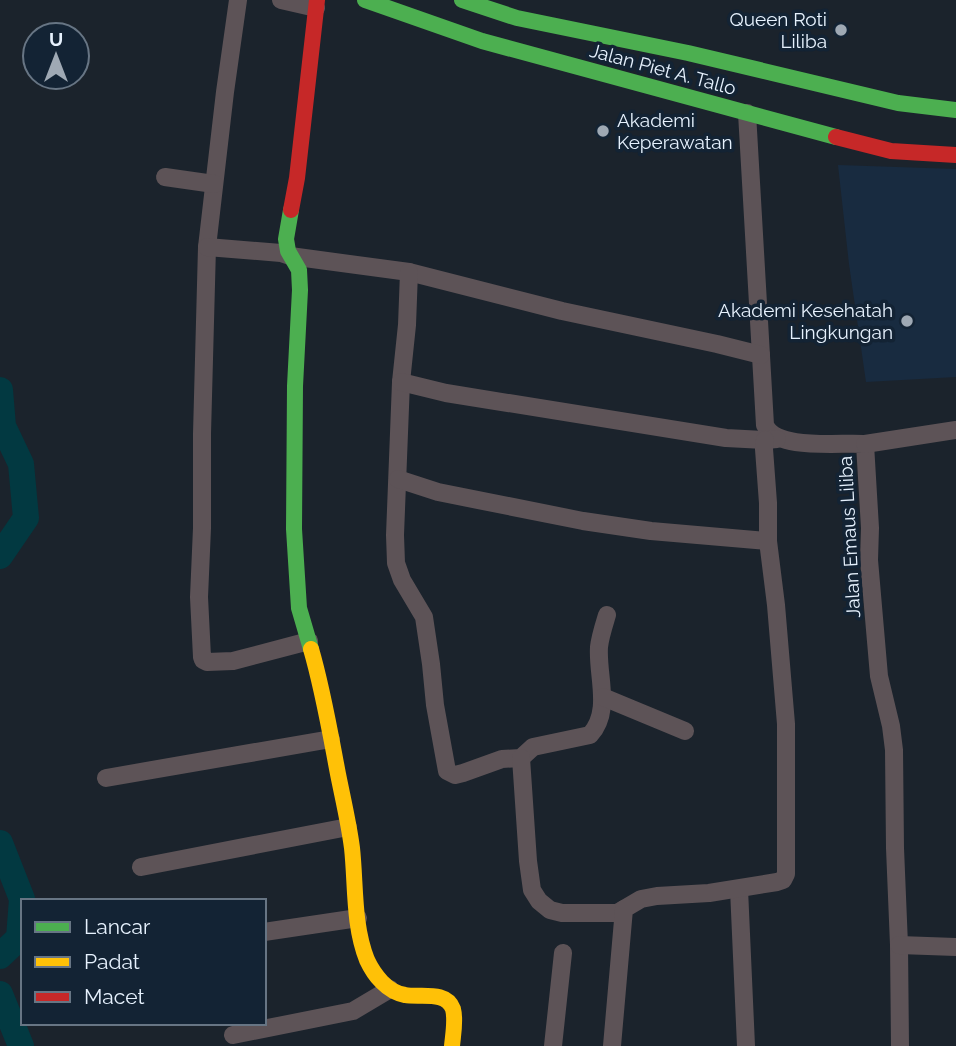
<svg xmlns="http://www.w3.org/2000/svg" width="956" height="1046" font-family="Raleway,sans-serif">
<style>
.built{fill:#182b40}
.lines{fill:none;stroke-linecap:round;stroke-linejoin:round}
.river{stroke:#023941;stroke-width:26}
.street{stroke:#5d5357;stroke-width:18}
.fast{stroke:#4caf50;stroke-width:16}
.slow{stroke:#ffc107;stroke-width:16}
.jam{stroke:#c62828;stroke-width:16}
.poi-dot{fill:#9fa9b4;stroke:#132334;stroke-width:2.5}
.labels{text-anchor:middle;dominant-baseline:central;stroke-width:7;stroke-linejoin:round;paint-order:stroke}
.poi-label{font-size:19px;fill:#e6f1fd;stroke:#132334;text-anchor:end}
.street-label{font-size:19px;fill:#e6f1fd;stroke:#132334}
</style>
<rect width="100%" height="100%" fill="#1b232c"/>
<path class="built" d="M 838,165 L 956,169 L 956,377 L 866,382 L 849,264 Z"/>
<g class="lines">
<g class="river">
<path d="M 0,390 L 3,426 L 21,464 L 26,518 L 0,556"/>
<path d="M 0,843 L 22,899 L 19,938 L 0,956"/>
<path d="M 0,994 L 21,1046"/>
</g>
<g class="street">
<path d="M 238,0 L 225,92 L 207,247 L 202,434 L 202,528 L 199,597 L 202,657 L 203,660 L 207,662 L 233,661 L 309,641"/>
<path d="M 281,0 L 316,8"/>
<path d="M 747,113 L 765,425 C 776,451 840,442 865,444 L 870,528 L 869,560 L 879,676 L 891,726 L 894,750 L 895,848 L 899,945 L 900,1046"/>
<path d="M 165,177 L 214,184"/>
<path d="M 207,247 L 281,253 L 290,256 L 409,272 L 562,311 L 717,344 L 761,355"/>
<path d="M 409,272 L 407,325 L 401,382 L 395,535 L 396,563 L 402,580 L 424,617 L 431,664 L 435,705 L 447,771 L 455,775 L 463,773 L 502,759 L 521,758 L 533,747 L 590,735 C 612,711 597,676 599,647 C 600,637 604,625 607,615"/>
<path d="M 401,382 L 446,393 L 726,438 L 765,440 L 777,439"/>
<path d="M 865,444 L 956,430"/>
<path d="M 398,479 L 438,492 L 583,521 L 651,531 L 768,541"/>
<path d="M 603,697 L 685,731"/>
<path d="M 521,758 L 528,861 L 532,890 L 539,901 L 550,910 L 562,913 L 617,913 L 624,909"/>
<path d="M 106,778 L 331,739"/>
<path d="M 141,867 L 348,827"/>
<path d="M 739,889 L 746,1046"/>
<path d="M 264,932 L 358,918"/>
<path d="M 899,945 L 956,947"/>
<path d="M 233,1035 L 353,1011 L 390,989"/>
<path d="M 553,1046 L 563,953"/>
<path d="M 612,1046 L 624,909 L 641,899 L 657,896 L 709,893 L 777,882 L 783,880 L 786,874 L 786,724 L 776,605 L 768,541 L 768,503 L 764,449 L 765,440"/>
</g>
<g class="fast">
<path d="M 365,0 L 482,41 L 836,137"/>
<path d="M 462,0 L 517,18 L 688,53 L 898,103 L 956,110"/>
<path d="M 291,210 L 286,239 L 288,251 L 299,270 L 300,290 L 295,386 L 294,529 L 299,608 L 311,649"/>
</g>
<path class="slow" d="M 311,649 C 323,690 330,732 338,774 C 343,799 349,824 352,848 C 356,885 353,925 367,960 C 374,975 387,992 405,995 C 420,998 446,990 453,1009 C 456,1020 453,1035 452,1046"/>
<g class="jam">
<path d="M 836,137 L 891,151 L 956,155"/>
<path d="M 291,210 L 297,178 L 317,0"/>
</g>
</g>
<g class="poi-dot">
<circle cx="841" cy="30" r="7"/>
<circle cx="603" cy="131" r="7"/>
<circle cx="907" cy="321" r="7"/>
</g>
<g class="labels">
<g class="poi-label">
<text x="827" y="19">Queen Roti<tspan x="827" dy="22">Liliba</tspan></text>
<text x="617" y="120" text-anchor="start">Akademi<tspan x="617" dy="22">Keperawatan</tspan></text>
<text x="893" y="310">Akademi Kesehatah<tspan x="893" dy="22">Lingkungan</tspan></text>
</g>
<g class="street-label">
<text transform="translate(663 69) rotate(15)">Jalan Piet A. Tallo</text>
<text transform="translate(849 537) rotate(-93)">Jalan Emaus Liliba</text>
</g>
</g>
<rect x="21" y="899" width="245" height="126" fill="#132334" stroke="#677584" stroke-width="2"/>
<rect x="35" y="922" width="35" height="10" fill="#4caf50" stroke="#677584" stroke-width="2"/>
<text x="84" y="934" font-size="21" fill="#e6f1fd">Lancar</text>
<rect x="35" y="957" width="35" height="10" fill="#ffc107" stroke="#677584" stroke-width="2"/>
<text x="84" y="969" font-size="21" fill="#e6f1fd">Padat</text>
<rect x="35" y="992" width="35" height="10" fill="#c62828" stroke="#677584" stroke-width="2"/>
<text x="84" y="1004" font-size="21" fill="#e6f1fd">Macet</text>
<g transform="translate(56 56)"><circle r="33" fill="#132334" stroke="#677584" stroke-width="2"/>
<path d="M0-5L12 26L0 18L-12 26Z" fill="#9fa9b4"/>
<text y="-10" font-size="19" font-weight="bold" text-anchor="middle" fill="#e6f1fd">U</text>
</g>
</svg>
